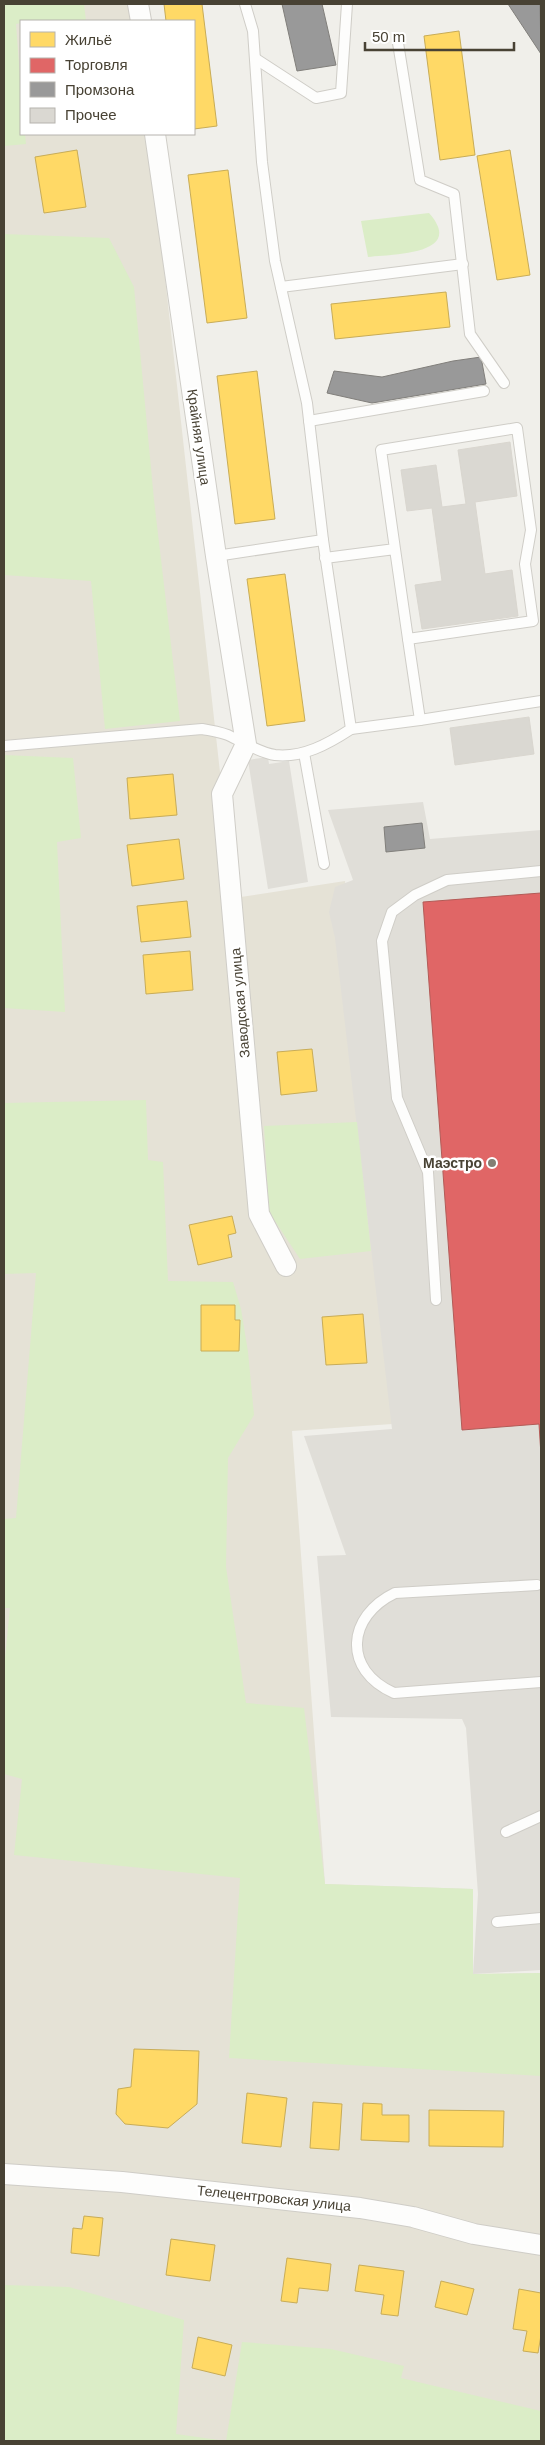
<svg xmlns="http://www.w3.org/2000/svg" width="545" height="2445" font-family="Helvetica,sans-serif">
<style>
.residential{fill:#e5e2d6}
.industrial{fill:#e0ded8}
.green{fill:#dbedc7}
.homes{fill:#ffd966;stroke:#c8ac57}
.shops{fill:#e06666;stroke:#b25b57}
.industry{fill:#999;stroke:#817f7b}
.building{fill:#dad8d2;stroke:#d9d6cf}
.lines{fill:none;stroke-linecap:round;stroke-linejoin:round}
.service-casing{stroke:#cfcdc7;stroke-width:12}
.minor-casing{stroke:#cfcdc7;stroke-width:22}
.service{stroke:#fdfdfc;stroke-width:10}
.minor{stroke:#fdfdfc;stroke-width:20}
.poi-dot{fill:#837f74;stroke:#fff;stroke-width:2}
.labels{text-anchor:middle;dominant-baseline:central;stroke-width:5;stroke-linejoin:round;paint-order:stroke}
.street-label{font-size:14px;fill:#484234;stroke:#fff}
.poi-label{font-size:14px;font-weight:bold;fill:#484234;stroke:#fff;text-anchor:end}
</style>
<rect width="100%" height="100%" fill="#f0efea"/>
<path class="residential" d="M 4,4 L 134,4 L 136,21 L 21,21 L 21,134 L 149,134 L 234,898 L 345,881 L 392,1424 L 292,1431 L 325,1884 L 473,1889 L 473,1974 L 541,1973 L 541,2441 L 4,2441 Z"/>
<g class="industrial">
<path d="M 268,757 L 269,764 L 289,761 L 308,882 L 268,889 L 248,760 Z"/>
<path d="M 423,802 L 430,839 L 541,830 L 541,1970 L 473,1974 L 478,1894 L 466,1728 L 462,1719 L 331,1717 L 317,1556 L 346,1555 L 304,1436 L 392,1429 L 335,938 L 329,912 L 335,887 L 353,880 L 328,810 Z"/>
</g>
<g class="green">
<path d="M 4,4 L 84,4 L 86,21 L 21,21 L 21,23 L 16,24 L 21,90 L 21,134 L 25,134 L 26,144 L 4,146 Z"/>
<path d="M 429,213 C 466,255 393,254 368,257 L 361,221 Z"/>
<path d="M 4,234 L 109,238 L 134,287 L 154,500 L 180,721 L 105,729 L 91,581 L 4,575 Z"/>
<path d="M 4,755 L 73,758 L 81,838 L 57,842 L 65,1012 L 4,1008 Z"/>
<path d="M 146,1100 L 148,1160 L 163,1162 L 168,1281 L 233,1282 L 241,1309 L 248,1352 L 254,1415 L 228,1458 L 226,1567 L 246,1703 L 304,1708 L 325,1884 L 473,1889 L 473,1974 L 541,1973 L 541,2076 L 229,2058 L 240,1878 L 14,1855 L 22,1779 L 4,1774 L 4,1668 L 10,1608 L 4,1608 L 4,1519 L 16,1518 L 36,1273 L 4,1274 L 4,1103 Z"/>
<path d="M 357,1122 L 371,1251 L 300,1259 L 269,1212 L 264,1126 Z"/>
<path d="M 4,2285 L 69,2287 L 184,2320 L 176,2434 L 226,2441 L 242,2342 L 331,2349 L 404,2366 L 401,2378 L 541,2411 L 541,2441 L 4,2441 Z"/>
</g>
<g class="homes">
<path d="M 164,4 L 202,4 L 217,126 L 194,129 L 194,21 L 166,21 Z"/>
<path d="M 459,31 L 475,155 L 440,160 L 424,36 Z"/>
<path d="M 77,150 L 86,207 L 44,213 L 35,157 Z"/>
<path d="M 510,150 L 530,275 L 497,280 L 477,156 Z"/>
<path d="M 228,170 L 247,318 L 207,323 L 188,175 Z"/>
<path d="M 446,292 L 450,327 L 335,339 L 331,304 Z"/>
<path d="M 257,371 L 275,519 L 235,524 L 217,376 Z"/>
<path d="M 285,574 L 305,721 L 267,726 L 247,579 Z"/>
<path d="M 173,774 L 177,815 L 130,819 L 127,778 Z"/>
<path d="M 179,839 L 184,879 L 132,886 L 127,845 Z"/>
<path d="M 187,901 L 191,937 L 141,942 L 137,906 Z"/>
<path d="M 190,951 L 193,990 L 146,994 L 143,955 Z"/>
<path d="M 312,1049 L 317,1091 L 281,1095 L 277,1052 Z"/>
<path d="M 232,1216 L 236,1233 L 228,1235 L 232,1257 L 198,1265 L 189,1225 Z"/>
<path d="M 201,1305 L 235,1305 L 235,1320 L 240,1320 L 239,1351 L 201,1351 Z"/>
<path d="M 363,1314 L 367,1363 L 326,1365 L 322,1317 Z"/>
<path d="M 134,2049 L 199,2051 L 197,2104 L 168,2128 L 125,2124 L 116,2114 L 118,2089 L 131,2087 Z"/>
<path d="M 247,2093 L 287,2098 L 281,2147 L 242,2143 Z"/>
<path d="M 313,2102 L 342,2104 L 339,2150 L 310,2148 Z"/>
<path d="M 363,2103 L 382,2104 L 382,2115 L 409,2115 L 409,2142 L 361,2140 Z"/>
<path d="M 429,2110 L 504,2111 L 503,2147 L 429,2146 Z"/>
<path d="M 84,2216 L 103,2218 L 99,2256 L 71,2253 L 73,2228 L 82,2229 Z"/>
<path d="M 171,2239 L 215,2245 L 210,2281 L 166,2275 Z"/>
<path d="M 287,2258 L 331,2264 L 328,2291 L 299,2288 L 297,2303 L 281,2301 Z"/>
<path d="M 359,2265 L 404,2271 L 398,2316 L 381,2314 L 384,2295 L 355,2291 Z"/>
<path d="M 441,2281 L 474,2289 L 467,2315 L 435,2307 Z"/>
<path d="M 519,2289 L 541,2293 L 541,2335 L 538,2353 L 523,2351 L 527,2331 L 513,2329 Z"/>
<path d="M 198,2337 L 232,2345 L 225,2376 L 192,2368 Z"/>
</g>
<path class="shops" d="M 541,893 L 541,1455 L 539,1424 L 462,1430 L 423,902 Z"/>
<g class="industry">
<path d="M 282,4 L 322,4 L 336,65 L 297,71 Z"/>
<path d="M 508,4 L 540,4 L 541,54 Z"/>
<path d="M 481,357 L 486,384 L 372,403 L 327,393 L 334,371 L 382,377 L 453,361 Z"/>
<path d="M 422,823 L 425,848 L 386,852 L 384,827 Z"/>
</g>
<g class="building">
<path d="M 510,442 L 517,496 L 475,502 L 485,574 L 512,570 L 518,616 L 422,629 L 415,585 L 442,581 L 432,508 L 407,511 L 401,470 L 436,465 L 442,507 L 466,504 L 458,450 Z"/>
<path d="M 529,717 L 534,754 L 455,765 L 450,728 Z"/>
</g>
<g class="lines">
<defs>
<g id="service">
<path d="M 398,43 L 420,180 L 454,194 L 470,334 L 504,383"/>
<path d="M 256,59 L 316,98 L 341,93 L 347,4"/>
<path d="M 281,287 L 463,264"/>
<path d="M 309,421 L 484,391"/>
<path d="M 216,556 L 323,540 L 307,403 L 275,261 L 262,162 L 253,31 L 245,4"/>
<path d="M 325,558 L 395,549 L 381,450 L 517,428 L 531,530 L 525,564 L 533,621 L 408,639 L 395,549"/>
<path d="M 420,720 L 541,701"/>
<path d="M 351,729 L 420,720 L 408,639"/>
<path d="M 4,746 L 202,729 C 212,731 223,732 232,737 C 245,743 260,753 275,755 C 303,758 328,744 351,729 L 323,540"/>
<path d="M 304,753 L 324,864"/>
<path d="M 436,1300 L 428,1172 L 397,1098 L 382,941 L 392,912 L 415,895 L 447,880 L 541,871"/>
<path d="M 537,1585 L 395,1593 C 347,1616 342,1670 394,1693 L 541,1682"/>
<path d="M 506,1832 L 541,1816"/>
<path d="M 497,1922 L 541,1918"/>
</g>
<g id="minor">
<path d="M 138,4 L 141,21"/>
<path d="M 155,134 L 216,556 L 246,744 L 222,794 L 259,1214 L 286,1266"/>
<path d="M 4,2174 L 122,2182 L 360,2208 L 413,2217 L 474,2234 L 541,2245"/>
</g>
</defs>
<use href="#service" class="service-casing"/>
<use href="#minor" class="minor-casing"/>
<use href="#service" class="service"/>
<use href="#minor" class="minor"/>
</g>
<circle class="poi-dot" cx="492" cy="1163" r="5"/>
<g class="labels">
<g class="street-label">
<text transform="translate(199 437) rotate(82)">Крайняя улица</text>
<text transform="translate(240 1003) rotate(-95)">Заводская улица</text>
<text transform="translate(274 2198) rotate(6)">Телецентровская улица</text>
</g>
<g class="poi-label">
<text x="482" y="1163">Маэстро</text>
</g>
</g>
<rect width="545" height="2445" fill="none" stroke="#484234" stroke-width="10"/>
<rect x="20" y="20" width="175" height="115" fill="#ffffff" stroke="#b6b3ae"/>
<rect x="30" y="32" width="25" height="15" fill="#ffd966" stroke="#b6b3ae"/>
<text x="65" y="45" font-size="15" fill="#484234">Жильё</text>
<rect x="30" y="58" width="25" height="15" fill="#e06666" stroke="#b6b3ae"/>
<text x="65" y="70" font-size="15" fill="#484234">Торговля</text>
<rect x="30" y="82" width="25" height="15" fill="#999999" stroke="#b6b3ae"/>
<text x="65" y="95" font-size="15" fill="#484234">Промзона</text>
<rect x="30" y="108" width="25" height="15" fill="#dad8d2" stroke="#b6b3ae"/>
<text x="65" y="120" font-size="15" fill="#484234">Прочее</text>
<path d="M365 42v8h149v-8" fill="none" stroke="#484234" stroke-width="2.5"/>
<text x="372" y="42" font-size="15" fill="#484234" stroke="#ffffff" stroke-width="4" paint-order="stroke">50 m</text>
</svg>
